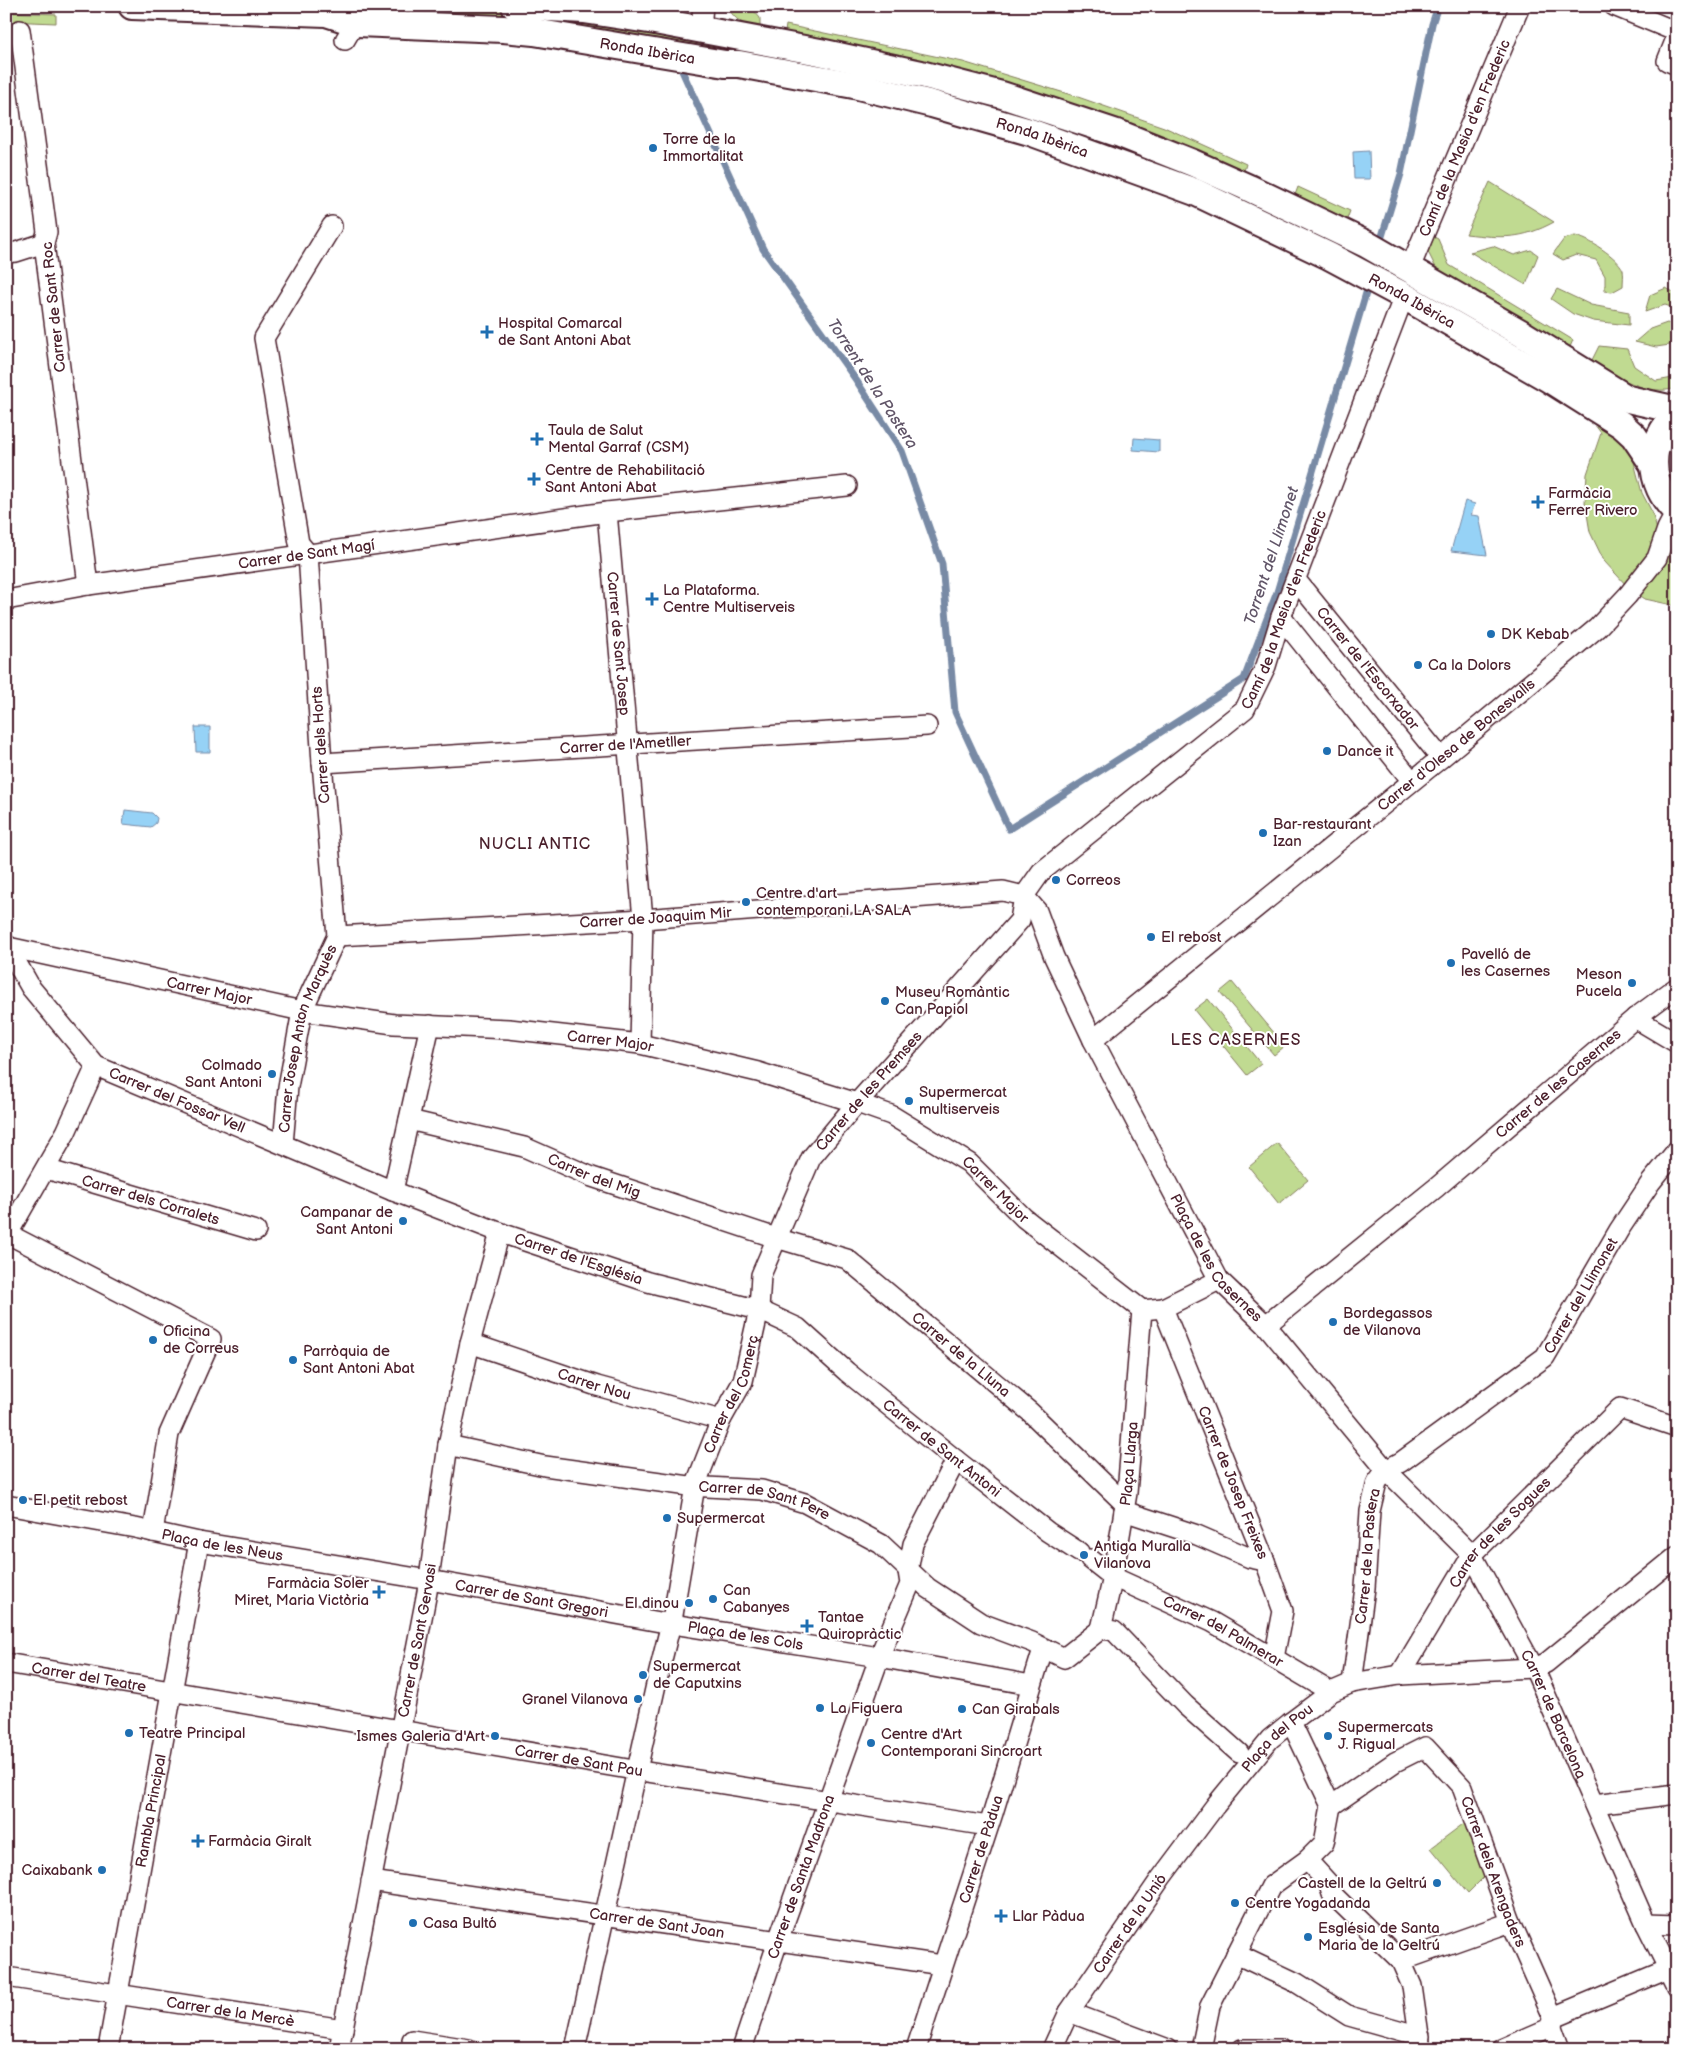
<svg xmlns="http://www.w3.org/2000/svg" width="1683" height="2055" font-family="'Balsamiq Sans',sans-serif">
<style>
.green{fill:#c0da91;stroke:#857c5e}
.water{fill:#96d2f6;stroke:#788aa5}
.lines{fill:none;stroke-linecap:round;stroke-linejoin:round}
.stream{stroke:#788aa5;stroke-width:7}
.street-casing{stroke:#4a1f2b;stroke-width:22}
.secondary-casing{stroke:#4a1f2b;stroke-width:30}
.street{stroke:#fff;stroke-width:19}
.secondary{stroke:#fff;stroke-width:26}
.poi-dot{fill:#1f6fb2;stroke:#fff;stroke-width:2}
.labels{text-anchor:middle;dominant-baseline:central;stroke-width:4;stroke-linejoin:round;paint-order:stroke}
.street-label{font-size:15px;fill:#4a1f2b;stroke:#fff}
.poi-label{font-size:15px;fill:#4a1f2b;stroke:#fff;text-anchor:start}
.water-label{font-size:16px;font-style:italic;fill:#615568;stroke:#fff}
.neighbourhood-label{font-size:16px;letter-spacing:1px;fill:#4a1f2b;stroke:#fff}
</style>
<rect width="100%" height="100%" fill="#fff"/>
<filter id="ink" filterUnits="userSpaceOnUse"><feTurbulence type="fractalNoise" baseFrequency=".02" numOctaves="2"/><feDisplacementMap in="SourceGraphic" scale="10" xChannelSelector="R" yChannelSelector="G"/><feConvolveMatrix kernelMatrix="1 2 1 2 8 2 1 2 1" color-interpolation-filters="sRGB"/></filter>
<g filter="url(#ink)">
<g class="green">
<path d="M 434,6 L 472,6 L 551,16 L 551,24 L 435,10 Z"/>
<path d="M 727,6 L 750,6 L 760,18 L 760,29 C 744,25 735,21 727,6 Z"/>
<path d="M 6,12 L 56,14 L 56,23 L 6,21 Z"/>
<path d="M 578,21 L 755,51 L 755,56 L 578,28 Z"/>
<path d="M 786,25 L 963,62 L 1078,97 L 1164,127 L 1246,164 L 1244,171 L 1176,142 L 1054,99 L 785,32 Z"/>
<path d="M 1490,182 L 1554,222 C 1521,240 1502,238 1466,234 Z"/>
<path d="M 1298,187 L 1350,211 L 1347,219 L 1295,195 Z"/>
<path d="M 1575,236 C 1587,238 1618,257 1623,270 C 1624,274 1623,281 1623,286 L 1612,292 L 1605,291 L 1605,276 L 1596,260 L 1576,255 L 1563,260 L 1553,254 L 1564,239 Z"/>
<path d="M 1434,237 L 1438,239 L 1449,265 L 1573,340 L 1570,347 L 1500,308 L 1436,268 L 1428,252 Z"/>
<path d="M 1493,246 L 1514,255 L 1531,250 L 1538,255 L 1526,285 L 1470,252 Z"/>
<path d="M 1666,288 L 1677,294 L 1677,309 L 1665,305 L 1645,312 L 1650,295 Z"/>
<path d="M 1557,289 L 1591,305 L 1629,312 L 1629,325 L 1593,321 L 1573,314 L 1551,299 Z"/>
<path d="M 1667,323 L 1677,326 L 1677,344 L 1656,347 L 1635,342 L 1650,329 Z"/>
<path d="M 1599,346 L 1627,349 L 1634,366 L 1656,381 L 1673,378 L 1677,376 L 1677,388 C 1648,397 1614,376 1592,360 Z"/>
<path d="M 1597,422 L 1622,439 L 1634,462 L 1642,493 L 1652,512 L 1657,530 L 1652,554 L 1627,586 L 1604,561 L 1590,532 L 1585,502 L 1587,474 L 1601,433 L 1595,425 Z"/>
<path d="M 1677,534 L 1677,606 L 1645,599 L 1638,594 L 1672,536 Z"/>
<path d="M 1232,982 L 1285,1046 L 1274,1055 L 1220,992 Z"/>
<path d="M 1208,999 L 1261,1064 L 1247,1075 L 1194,1010 Z"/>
<path d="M 1277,1143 L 1308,1180 L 1279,1204 L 1249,1167 Z"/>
<path d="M 1467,1821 L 1485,1876 L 1468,1893 L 1431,1848 Z"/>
</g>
<g class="water">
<path d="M 1369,151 L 1370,179 L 1354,179 L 1353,152 Z"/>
<path d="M 1134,438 L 1159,440 L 1159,452 L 1133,450 Z"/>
<path d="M 1465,501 L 1475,504 L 1471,515 L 1479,516 L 1487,555 L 1451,551 Z"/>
<path d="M 195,727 L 210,727 L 210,752 L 196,752 Z"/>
<path d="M 125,810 L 152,813 L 157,818 L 156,823 L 151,827 L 123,824 Z"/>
</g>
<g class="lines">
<g class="stream">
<path d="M 678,62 L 763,249 L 856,380 L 902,451 L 942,564 L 955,712 L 1009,829 L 1244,679 L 1277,592 L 1369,283"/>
<path d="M 1379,246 L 1401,174 L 1432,24 L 1438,6"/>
</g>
<defs>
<g id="street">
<path d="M 1614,6 L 1677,32"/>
<path d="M 701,28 L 703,6"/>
<path d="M 20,30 L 47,232 L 44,243 L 88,585"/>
<path d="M 1677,36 L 1667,61 L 1677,65"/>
<path d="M 345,40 L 355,23"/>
<path d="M 6,253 L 16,252 L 44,243"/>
<path id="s1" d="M 1410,268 L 1520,6"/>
<path id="s2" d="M 607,512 L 643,919 L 640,1044"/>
<path id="s3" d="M 1296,580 L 1441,758"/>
<path id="s4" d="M 6,600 L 88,585 L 607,512 L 847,486"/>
<path d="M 1281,617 L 1412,781"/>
<path id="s5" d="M 322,763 L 927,726"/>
<path id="s6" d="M 337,936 L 643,919 L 1003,891 L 1024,896 L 1037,911 L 1054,957 L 1093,1040 L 1219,1280 L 1266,1325 L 1386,1470 L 1472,1555 L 1534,1668 L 1646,1924 L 1677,1986"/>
<path id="s7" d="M 6,944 L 31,988 L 96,1066 L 393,1191 L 504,1234 L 648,1282 L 759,1310 L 798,1328 L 847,1372 L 956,1460 L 1048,1532 L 1079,1552"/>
<path id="s8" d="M 8,947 L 302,1011 L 394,1024 L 509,1029 L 640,1044 L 758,1072 L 857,1103 L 891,1115 L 969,1163 L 1024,1218 L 1142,1310"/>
<path d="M 1635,1018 L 1677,1043"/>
<path id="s9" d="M 1093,1040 L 1441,758 L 1597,628 L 1628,595 L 1657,558 L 1667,529 L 1676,512"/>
<path id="s10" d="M 409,1120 L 524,1147 L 592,1177 L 776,1238 L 847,1259 L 1030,1412 L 1124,1503"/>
<path id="s11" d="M 283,1144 L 288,1087 L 302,1011 L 337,936 L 322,763 L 308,554 L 299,543 L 264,338 L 332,226"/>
<path id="s12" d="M 46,1169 L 256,1231"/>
<path d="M 393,1191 L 430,1025"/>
<path d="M 6,1233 L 211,1339 L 169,1434 L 153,1532"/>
<path d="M 6,1237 L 66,1132 L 96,1066"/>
<path id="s13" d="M 1163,1308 L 1265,1561 L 1283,1611 L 1274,1658"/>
<path id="s14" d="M 1266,1325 L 1437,1187 L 1635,1018 L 1677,987"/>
<path id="s15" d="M 470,1343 L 597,1386 L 721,1420"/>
<path id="s16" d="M 448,1445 L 545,1466 L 689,1486 L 762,1490 L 805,1503 L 881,1544 L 928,1588 L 981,1623 L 1032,1642 L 1064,1658 L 1101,1629 L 1113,1577 L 1127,1493 L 1142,1310 L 1163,1308 L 1219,1280"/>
<path id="s17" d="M 6,1505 L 135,1528 L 199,1542 L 435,1581 L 660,1622 L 879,1657 L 1031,1685"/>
<path d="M 1124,1511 L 1197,1535 L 1250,1558 L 1265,1561"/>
<path id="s18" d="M 1090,1559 L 1113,1577 L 1212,1622 L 1331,1692"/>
<path d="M 1101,1629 L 1114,1631 L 1185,1705 L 1239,1753"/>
<path id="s19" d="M 6,1663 L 628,1769 L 988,1826"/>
<path id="s20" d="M 1400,1675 L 1472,1555 L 1620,1408 L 1677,1427"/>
<path id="s21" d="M 1352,1683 L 1365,1588 L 1370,1511 L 1377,1482 L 1386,1470 L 1401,1462 L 1545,1357 L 1619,1230 L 1651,1182 L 1677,1150"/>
<path d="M 1594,1804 L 1677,1794"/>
<path id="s22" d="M 1331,1806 L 1395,1762 L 1425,1747 L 1462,1787 L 1511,1922 L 1553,2017 L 1552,2027 L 1560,2049"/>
<path d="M 1307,1860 L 1329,1884 L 1332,1894 L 1401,1961 L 1412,1986 L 1421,2049"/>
<path id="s23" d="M 371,1881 L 942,1965"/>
<path d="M 1646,1924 L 1677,1925"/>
<path d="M 1236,1954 L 1297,1983 L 1349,2016 L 1420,2036"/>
<path d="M 1401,1961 L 1511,1922"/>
<path id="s24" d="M 13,1978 L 343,2029"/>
<path d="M 1069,2012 L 1168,2049"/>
<path d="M 1553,2017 L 1668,1969"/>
<path d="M 412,2040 L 469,2049"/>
<path id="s25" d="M 108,2049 L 199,1542"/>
<path id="s26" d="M 339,2049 L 427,1592 L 448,1445 L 470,1343 L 500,1232"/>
<path id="s27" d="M 575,2049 L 657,1680 L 673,1615 L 695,1486 L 721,1420 L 743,1381 L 759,1310 L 761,1275 L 811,1158 L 857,1103 L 1020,920 L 1024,896 L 1041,872 L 1245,709 L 1266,666 L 1281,617 L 1404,296"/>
<path id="s28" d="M 742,2049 L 780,1935 L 882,1650 L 910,1584 L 908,1571 L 913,1544 L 956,1460"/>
<path id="s29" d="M 916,2049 L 993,1813 L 1043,1649"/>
<path id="s30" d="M 1052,2049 L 1069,2012 L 1161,1878 L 1215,1806 L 1270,1739 L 1291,1722 L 1331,1692 L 1352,1683 L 1400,1675 L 1534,1668 L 1546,1663 L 1677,1556"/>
<path d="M 1201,2049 L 1210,2006 L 1271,1886 L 1307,1860 L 1324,1843 L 1331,1806 L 1291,1722"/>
<path d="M 1242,2049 L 1280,2049"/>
<path d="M 1501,2049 L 1552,2027"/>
</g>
<g id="secondary">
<path id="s31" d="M 132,6 L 326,13 L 357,23 L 503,29 L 534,32 L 725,64 L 739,64 L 854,85 L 932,104 L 1030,132 L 1195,192 L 1329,256 L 1404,296 L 1549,379 L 1622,425 L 1634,436 L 1653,464"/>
<path d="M 515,6 L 584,10 L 655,21 L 820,52 L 921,74 L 1002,95 L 1120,134 L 1193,163 L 1249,188 L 1366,244 L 1521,333 L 1628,399 L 1677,410"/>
<path d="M 1677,414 C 1646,441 1647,485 1677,512"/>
</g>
</defs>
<use href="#street" class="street-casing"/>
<use href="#secondary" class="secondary-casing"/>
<use href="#street" class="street"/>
<use href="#secondary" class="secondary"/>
</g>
</g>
<g class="poi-dot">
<circle cx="653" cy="148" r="5"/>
<path d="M484.5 324.5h5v5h5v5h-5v5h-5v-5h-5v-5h5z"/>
<path d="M534.5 431.5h5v5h5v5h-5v5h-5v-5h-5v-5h5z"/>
<path d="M531.5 471.5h5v5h5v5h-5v5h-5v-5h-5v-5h5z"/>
<path d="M1535.5 494.5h5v5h5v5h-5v5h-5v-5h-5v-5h5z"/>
<path d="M649.5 591.5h5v5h5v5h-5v5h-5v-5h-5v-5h5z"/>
<circle cx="1491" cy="634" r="5"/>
<circle cx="1418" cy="665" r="5"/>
<circle cx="1327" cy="751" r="5"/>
<circle cx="1263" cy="833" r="5"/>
<circle cx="1056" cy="880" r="5"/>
<circle cx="746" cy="902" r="5"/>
<circle cx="1151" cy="937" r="5"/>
<circle cx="1451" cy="963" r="5"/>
<circle cx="1632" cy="983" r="5"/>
<circle cx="885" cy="1001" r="5"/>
<circle cx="272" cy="1074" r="5"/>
<circle cx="909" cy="1101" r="5"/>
<circle cx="403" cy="1221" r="5"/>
<circle cx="1333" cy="1322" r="5"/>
<circle cx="153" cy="1340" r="5"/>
<circle cx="293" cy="1360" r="5"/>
<circle cx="23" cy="1500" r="5"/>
<circle cx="667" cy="1518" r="5"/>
<circle cx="1084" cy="1555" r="5"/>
<path d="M376.5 1584.5h5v5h5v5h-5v5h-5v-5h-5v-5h5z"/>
<circle cx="713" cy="1599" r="5"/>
<circle cx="689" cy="1603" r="5"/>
<path d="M804.5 1618.5h5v5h5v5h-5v5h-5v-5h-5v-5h5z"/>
<circle cx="643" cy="1675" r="5"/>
<circle cx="638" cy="1699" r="5"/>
<circle cx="820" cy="1708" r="5"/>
<circle cx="962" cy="1709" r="5"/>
<circle cx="129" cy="1733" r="5"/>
<circle cx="495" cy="1736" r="5"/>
<circle cx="1328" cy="1736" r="5"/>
<circle cx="871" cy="1743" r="5"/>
<path d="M195.5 1833.5h5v5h5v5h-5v5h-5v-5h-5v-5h5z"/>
<circle cx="102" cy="1870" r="5"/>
<circle cx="1437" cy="1883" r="5"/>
<circle cx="1235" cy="1903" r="5"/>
<path d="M998.5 1908.5h5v5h5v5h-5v5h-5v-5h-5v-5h5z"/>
<circle cx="413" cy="1923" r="5"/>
<circle cx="1308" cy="1937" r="5"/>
</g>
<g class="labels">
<g class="street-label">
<text stroke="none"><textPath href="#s31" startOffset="519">Ronda Ibèrica</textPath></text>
<text stroke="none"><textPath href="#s1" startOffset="141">Camí de la Masia d'en Frederic</textPath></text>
<text stroke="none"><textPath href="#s31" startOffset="924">Ronda Ibèrica</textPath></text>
<text stroke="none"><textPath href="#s31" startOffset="1329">Ronda Ibèrica</textPath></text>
<text transform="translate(54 307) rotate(-96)">Carrer de Sant Roc</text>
<text stroke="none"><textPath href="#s4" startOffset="304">Carrer de Sant Magí</textPath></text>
<text stroke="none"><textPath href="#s27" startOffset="1665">Camí de la Masia d'en Frederic</textPath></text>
<text stroke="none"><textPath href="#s2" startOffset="132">Carrer de Sant Josep</textPath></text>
<text stroke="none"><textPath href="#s3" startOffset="114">Carrer de l'Escorxador</textPath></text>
<text transform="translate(321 745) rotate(-94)">Carrer dels Horts</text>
<text stroke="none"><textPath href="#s5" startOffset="304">Carrer de l'Ametller</textPath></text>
<text stroke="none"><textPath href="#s9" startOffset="468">Carrer d'Olesa de Bonesvalls</textPath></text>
<text stroke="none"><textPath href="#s6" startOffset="319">Carrer de Joaquim Mir</textPath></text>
<text stroke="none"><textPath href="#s8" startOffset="206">Carrer Major</textPath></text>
<text stroke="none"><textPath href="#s11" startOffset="109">Carrer Josep Anton Marquès</textPath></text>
<text stroke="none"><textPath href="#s8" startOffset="611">Carrer Major</textPath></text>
<text stroke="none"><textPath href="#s14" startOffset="379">Carrer de les Casernes</textPath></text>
<text stroke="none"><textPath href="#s27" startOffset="1015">Carrer de les Premses</textPath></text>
<text stroke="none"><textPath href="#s7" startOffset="240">Carrer del Fossar Vell</textPath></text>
<text stroke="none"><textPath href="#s10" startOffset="194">Carrer del Mig</textPath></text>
<text stroke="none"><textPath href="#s8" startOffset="1031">Carrer Major</textPath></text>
<text stroke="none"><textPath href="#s12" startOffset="109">Carrer dels Corralets</textPath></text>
<text stroke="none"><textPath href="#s6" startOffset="1101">Plaça de les Casernes</textPath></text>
<text stroke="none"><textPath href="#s7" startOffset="672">Carrer de l'Església</textPath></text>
<text stroke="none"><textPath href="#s21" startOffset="484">Carrer del Llimonet</textPath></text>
<text stroke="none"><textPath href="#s10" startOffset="609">Carrer de la Lluna</textPath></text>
<text stroke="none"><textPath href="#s15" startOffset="131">Carrer Nou</textPath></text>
<text stroke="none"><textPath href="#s27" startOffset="675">Carrer del Comerç</textPath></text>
<text stroke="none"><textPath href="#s7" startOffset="1090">Carrer de Sant Antoni</textPath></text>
<text stroke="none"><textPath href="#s16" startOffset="882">Plaça Llarga</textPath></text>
<text stroke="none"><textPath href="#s13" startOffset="188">Carrer de Josep Freixes</textPath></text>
<text stroke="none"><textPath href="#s16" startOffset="322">Carrer de Sant Pere</textPath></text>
<text stroke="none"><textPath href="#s20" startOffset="175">Carrer de les Sogues</textPath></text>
<text stroke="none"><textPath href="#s17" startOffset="220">Plaça de les Neus</textPath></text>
<text stroke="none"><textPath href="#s21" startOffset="128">Carrer de la Pastera</textPath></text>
<text stroke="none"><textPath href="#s17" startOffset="534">Carrer de Sant Gregori</textPath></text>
<text stroke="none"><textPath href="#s18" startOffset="152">Carrer del Palmerar</textPath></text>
<text stroke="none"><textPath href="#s17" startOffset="751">Plaça de les Cols</textPath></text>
<text stroke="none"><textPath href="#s26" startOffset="416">Carrer de Sant Gervasi</textPath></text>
<text stroke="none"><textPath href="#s19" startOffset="84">Carrer del Teatre</textPath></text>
<text stroke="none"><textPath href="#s6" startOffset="1674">Carrer de Barcelona</textPath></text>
<text stroke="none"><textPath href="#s30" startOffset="386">Plaça del Pou</textPath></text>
<text stroke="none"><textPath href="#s19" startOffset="581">Carrer de Sant Pau</textPath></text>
<text stroke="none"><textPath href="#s25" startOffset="242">Rambla Principal</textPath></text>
<text stroke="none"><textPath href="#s29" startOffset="210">Carrer de Pàdua</textPath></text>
<text stroke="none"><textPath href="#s22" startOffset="256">Carrer dels Arengaders</textPath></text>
<text stroke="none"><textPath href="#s28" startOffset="182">Carrer de Santa Madrona</textPath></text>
<text stroke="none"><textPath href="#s23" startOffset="289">Carrer de Sant Joan</textPath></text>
<text stroke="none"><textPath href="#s30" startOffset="148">Carrer de la Unió</textPath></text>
<text stroke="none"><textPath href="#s24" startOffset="220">Carrer de la Mercè</textPath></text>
</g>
<g class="poi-label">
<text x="663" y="139">Torre de la<tspan x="663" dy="17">Immortalitat</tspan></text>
<text x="498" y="323">Hospital Comarcal<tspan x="498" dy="17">de Sant Antoni Abat</tspan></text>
<text x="548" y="430">Taula de Salut<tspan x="548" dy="17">Mental Garraf (CSM)</tspan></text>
<text x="545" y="470">Centre de Rehabilitació<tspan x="545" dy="17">Sant Antoni Abat</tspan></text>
<text x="1548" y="493">Farmàcia<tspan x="1548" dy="17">Ferrer Rivero</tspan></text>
<text x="663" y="590">La Plataforma.<tspan x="663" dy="17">Centre Multiserveis</tspan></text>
<text x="1501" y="634">DK Kebab</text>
<text x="1428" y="665">Ca la Dolors</text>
<text x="1337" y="751">Dance it</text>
<text x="1273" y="824">Bar-restaurant<tspan x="1273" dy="17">Izan</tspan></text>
<text x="1066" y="880">Correos</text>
<text x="756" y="893">Centre d'art<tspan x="756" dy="17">contemporani LA SALA</tspan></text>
<text x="1161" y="937">El rebost</text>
<text x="1461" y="954">Pavelló de<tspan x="1461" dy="17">les Casernes</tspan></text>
<text x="1622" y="974" text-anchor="end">Meson<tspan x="1622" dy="17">Pucela</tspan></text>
<text x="895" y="992">Museu Romàntic<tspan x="895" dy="17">Can Papiol</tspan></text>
<text x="262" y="1065" text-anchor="end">Colmado<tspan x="262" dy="17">Sant Antoni</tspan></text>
<text x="919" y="1092">Supermercat<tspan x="919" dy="17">multiserveis</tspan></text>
<text x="393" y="1212" text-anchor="end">Campanar de<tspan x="393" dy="17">Sant Antoni</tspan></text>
<text x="1343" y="1313">Bordegassos<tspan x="1343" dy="17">de Vilanova</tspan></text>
<text x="163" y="1331">Oficina<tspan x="163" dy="17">de Correus</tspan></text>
<text x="303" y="1351">Parròquia de<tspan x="303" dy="17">Sant Antoni Abat</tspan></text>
<text x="33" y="1500">El petit rebost</text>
<text x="677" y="1518">Supermercat</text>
<text x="1094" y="1546">Antiga Muralla<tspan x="1094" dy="17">Vilanova</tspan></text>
<text x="369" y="1583" text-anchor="end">Farmàcia Soler<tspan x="369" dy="17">Miret, Maria Victòria</tspan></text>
<text x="723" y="1590">Can<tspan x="723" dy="17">Cabanyes</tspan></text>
<text x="679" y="1603" text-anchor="end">El dinou</text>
<text x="818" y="1617">Tantae<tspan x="818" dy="17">Quiropràctic</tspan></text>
<text x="653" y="1666">Supermercat<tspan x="653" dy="17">de Caputxins</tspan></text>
<text x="628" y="1699" text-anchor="end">Granel Vilanova</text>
<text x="830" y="1708">La Figuera</text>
<text x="972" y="1709">Can Girabals</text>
<text x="1338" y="1727">Supermercats<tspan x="1338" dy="17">J. Rigual</tspan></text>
<text x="139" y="1733">Teatre Principal</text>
<text x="881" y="1734">Centre d'Art<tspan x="881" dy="17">Contemporani Sincroart</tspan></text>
<text x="485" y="1736" text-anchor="end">Ismes Galeria d'Art</text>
<text x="208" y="1841">Farmàcia Giralt</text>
<text x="92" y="1870" text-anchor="end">Caixabank</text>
<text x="1427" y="1883" text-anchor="end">Castell de la Geltrú</text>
<text x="1245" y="1903">Centre Yogadanda</text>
<text x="1012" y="1916">Llar Pàdua</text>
<text x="423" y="1923">Casa Bultó</text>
<text x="1318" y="1928">Església de Santa<tspan x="1318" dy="17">Maria de la Geltrú</tspan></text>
</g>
<g class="water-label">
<text transform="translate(872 384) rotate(57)">Torrent de la Pastera</text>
<text transform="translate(1272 556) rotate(-72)">Torrent del Llimonet</text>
</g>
<g class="neighbourhood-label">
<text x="535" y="844">NUCLI ANTIC</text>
<text x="1236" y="1040">LES CASERNES</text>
</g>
</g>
<rect width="1683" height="2055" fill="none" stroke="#fff" stroke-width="25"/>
<rect x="12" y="12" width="1658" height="2030" fill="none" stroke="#4a1f2b" stroke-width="2" filter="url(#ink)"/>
</svg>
